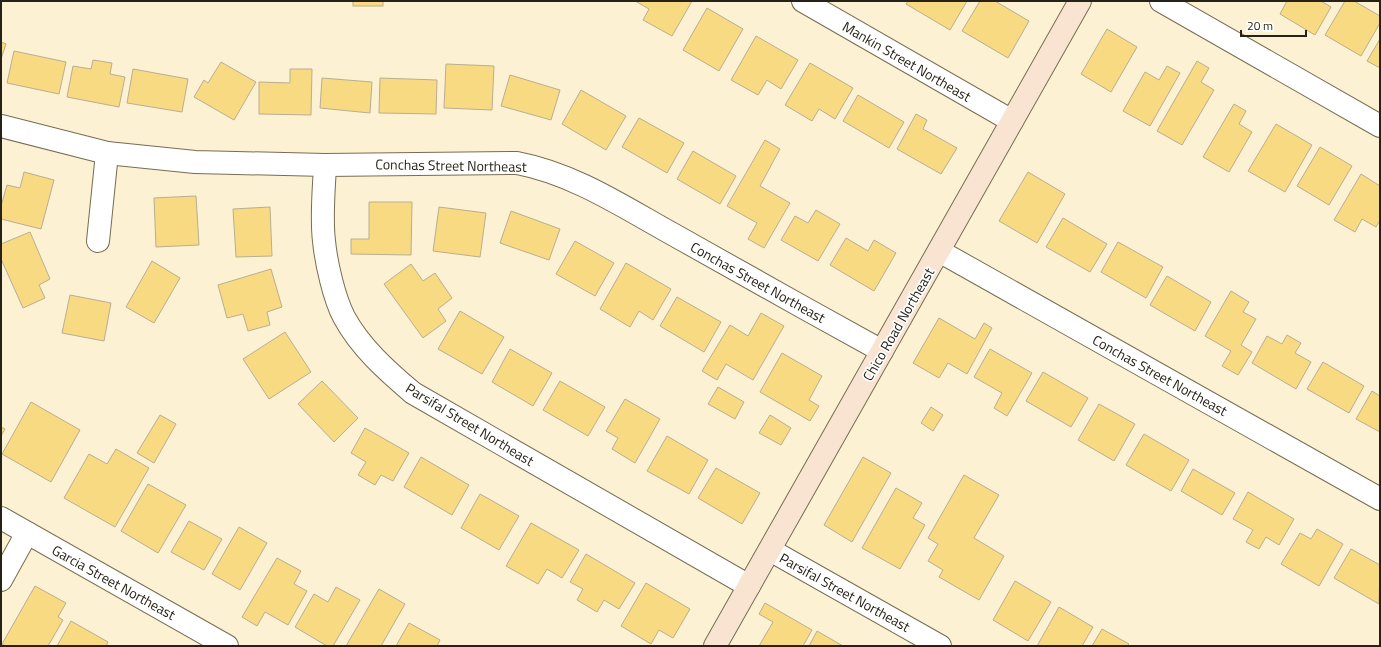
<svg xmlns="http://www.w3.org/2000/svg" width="1381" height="647" font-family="'Titillium Web',sans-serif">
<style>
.building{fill:#f8da83;stroke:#b9ae92}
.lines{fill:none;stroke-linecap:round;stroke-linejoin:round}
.street-casing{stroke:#766d53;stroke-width:24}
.secondary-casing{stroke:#766d53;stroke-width:24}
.street{stroke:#fff;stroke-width:22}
.secondary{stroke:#f8e4d0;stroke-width:22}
.labels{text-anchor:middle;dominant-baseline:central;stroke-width:3.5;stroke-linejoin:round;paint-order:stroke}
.street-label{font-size:14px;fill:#262217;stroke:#fff}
</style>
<rect width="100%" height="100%" fill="#fcf1d3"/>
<g class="building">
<rect x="353" y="1" width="30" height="5"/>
<path d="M 635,1 L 692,1 L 672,36 L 643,20 L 649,9 Z"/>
<path d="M 908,1 L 967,1 L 950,30 L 906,4 Z"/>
<path d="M 980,1 L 995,1 L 1029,21 L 1008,58 L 962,31 Z"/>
<path d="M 1287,1 L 1321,1 L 1331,7 L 1315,35 L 1280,14 Z"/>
<path d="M 1345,1 L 1354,1 L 1380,16 L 1380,23 L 1361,56 L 1325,35 Z"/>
<path d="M 707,8 L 743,29 L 719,71 L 683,50 Z"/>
<path d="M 1107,29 L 1137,47 L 1111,92 L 1081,74 Z"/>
<path d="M 756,36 L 798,60 L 781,89 L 767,80 L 758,95 L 731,80 Z"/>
<path d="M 1380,39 L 1380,68 L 1367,61 Z"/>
<path d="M 1,42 L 6,44 L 1,59 Z"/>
<path d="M 14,51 L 66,62 L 59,94 L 7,83 Z"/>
<path d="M 93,60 L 112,63 L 110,74 L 125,77 L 119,107 L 67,97 L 73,66 L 91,69 Z"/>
<path d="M 1197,61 L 1209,68 L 1201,82 L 1214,90 L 1182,145 L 1157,131 Z"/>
<path d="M 221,62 L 256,82 L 234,120 L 194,97 L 204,80 L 208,83 Z"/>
<path d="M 810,63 L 853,88 L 835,119 L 819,109 L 812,121 L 785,105 Z"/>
<path d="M 446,64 L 494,66 L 492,110 L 444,108 Z"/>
<path d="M 1167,66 L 1180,73 L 1150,126 L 1123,111 L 1145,72 L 1159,80 Z"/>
<path d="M 133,69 L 188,79 L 182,112 L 127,103 Z"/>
<path d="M 290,69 L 312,69 L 311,115 L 259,114 L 259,82 L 290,83 Z"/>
<path d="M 510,75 L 560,90 L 551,120 L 501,106 Z"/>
<path d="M 322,78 L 372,82 L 370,113 L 320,108 Z"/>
<path d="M 380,78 L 437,80 L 436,114 L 379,113 Z"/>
<path d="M 581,90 L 626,116 L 606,150 L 562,124 Z"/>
<path d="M 858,95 L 904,122 L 889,148 L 843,121 Z"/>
<path d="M 1234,104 L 1246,111 L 1239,124 L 1252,132 L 1229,172 L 1203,157 Z"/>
<path d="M 916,114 L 927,120 L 923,129 L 957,148 L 941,174 L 897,149 Z"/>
<path d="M 639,118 L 684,143 L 667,173 L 622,147 Z"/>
<path d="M 1276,124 L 1312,145 L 1285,192 L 1248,171 Z"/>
<path d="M 765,140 L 780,149 L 760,186 L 790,203 L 764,248 L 748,239 L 757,223 L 727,206 Z"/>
<path d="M 1320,147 L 1352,166 L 1329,205 L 1297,186 Z"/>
<path d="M 693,151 L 736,176 L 720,204 L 677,179 Z"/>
<path d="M 24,172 L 54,180 L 41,229 L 1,219 L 1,206 L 7,185 L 20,188 Z"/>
<path d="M 1028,172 L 1065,194 L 1037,243 L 999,221 Z"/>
<path d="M 1361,174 L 1380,186 L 1380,220 L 1376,227 L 1362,219 L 1355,232 L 1334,220 Z"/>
<path d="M 196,196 L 199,245 L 156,247 L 154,198 Z"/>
<path d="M 369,202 L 412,202 L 411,255 L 351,254 L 351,239 L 369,239 Z"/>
<path d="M 270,207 L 272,256 L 236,257 L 233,209 Z"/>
<path d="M 439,207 L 486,213 L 480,257 L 433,251 Z"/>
<path d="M 816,210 L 840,224 L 818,261 L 781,240 L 795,216 L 808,223 Z"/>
<path d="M 511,211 L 560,229 L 549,260 L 500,243 Z"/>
<path d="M 1063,218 L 1107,244 L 1090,272 L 1046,247 Z"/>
<path d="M 30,232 L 50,279 L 39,285 L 45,298 L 23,308 L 1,259 L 1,244 Z"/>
<path d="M 846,238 L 868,251 L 874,240 L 896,253 L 874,291 L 830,265 Z"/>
<path d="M 575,241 L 614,263 L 595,296 L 556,274 Z"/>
<path d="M 1118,242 L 1163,267 L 1146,298 L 1101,272 Z"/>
<path d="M 152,261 L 180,278 L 154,323 L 126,307 Z"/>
<path d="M 626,263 L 671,289 L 653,320 L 639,311 L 630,327 L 600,309 Z"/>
<path d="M 411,264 L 423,281 L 435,273 L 452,298 L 438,309 L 446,321 L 423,338 L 384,284 Z"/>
<path d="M 271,269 L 282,307 L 267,312 L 270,325 L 248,331 L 243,314 L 227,318 L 218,285 Z"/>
<path d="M 1167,276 L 1211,302 L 1195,331 L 1150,305 Z"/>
<path d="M 1231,291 L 1249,302 L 1243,312 L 1256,319 L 1241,345 L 1252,352 L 1238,375 L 1222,366 L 1231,351 L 1205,336 Z"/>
<path d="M 70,295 L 111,303 L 104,341 L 62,333 Z"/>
<path d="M 677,297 L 721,322 L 704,352 L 660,326 Z"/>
<path d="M 460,311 L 504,337 L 482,374 L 438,349 Z"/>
<path d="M 761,313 L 784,326 L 753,380 L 726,364 L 717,380 L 702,371 L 730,325 L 748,336 Z"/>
<path d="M 939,318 L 975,339 L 984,323 L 992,328 L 967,374 L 948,363 L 939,378 L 913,363 Z"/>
<path d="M 285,332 L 311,372 L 269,399 L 243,359 Z"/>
<path d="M 1287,335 L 1301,343 L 1295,353 L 1311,362 L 1296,389 L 1252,363 L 1267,336 L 1282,344 Z"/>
<path d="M 510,349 L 552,373 L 533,406 L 492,382 Z"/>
<path d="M 990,349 L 1032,373 L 1007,416 L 994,408 L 1002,393 L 974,377 Z"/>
<path d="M 782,353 L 822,376 L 809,400 L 819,406 L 810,421 L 760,392 Z"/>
<path d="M 1323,362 L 1364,386 L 1349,413 L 1307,389 Z"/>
<path d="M 1043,372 L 1088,398 L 1071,427 L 1026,401 Z"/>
<path d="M 322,381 L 358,418 L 334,442 L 298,404 Z"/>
<path d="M 560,381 L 605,407 L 588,436 L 543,410 Z"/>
<path d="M 718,387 L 744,402 L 735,419 L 708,404 Z"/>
<path d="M 1372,391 L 1380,396 L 1380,432 L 1356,419 Z"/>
<path d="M 625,399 L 660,419 L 635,463 L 612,449 L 618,438 L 606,431 Z"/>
<path d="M 31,402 L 80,430 L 51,482 L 2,454 Z"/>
<path d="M 1099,404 L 1135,424 L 1114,461 L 1078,440 Z"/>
<path d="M 931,407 L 943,415 L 933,431 L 921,423 Z"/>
<path d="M 160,415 L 176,424 L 154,463 L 137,453 Z"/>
<path d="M 770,415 L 791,428 L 781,445 L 759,433 Z"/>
<path d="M 1,427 L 5,429 L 1,436 Z"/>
<path d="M 365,428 L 409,453 L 393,481 L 381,475 L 375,485 L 358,475 L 366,462 L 351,453 Z"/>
<path d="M 1144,434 L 1189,460 L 1171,491 L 1126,465 Z"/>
<path d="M 667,436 L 708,460 L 689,494 L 647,471 Z"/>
<path d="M 116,449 L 149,468 L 115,527 L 64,498 L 89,454 L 107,464 Z"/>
<path d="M 421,457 L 469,485 L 452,515 L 404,487 Z"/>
<path d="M 863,457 L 891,473 L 852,542 L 824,525 Z"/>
<path d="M 716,468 L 760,493 L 742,524 L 698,498 Z"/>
<path d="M 1193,469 L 1235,493 L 1222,515 L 1181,491 Z"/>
<path d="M 964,475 L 999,495 L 974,538 L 1004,556 L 979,600 L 939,577 L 943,570 L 928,561 L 938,544 L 928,538 Z"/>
<path d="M 148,484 L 186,505 L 158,553 L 121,531 Z"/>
<path d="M 896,488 L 922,503 L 913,518 L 925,525 L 900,569 L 862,548 Z"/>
<path d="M 1248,492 L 1294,519 L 1279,545 L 1266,537 L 1259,549 L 1246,542 L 1253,530 L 1233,519 Z"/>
<path d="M 480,494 L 519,516 L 499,550 L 461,528 Z"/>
<path d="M 189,521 L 222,539 L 204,570 L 171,552 Z"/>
<path d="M 531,523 L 579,550 L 562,578 L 547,569 L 538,584 L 506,566 Z"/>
<path d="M 239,527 L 267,543 L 240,590 L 212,574 Z"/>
<path d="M 1317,529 L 1343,544 L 1319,586 L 1281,564 L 1300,533 L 1311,539 Z"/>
<path d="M 1351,549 L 1380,565 L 1379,604 L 1334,578 Z"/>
<path d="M 586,554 L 635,583 L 619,609 L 604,600 L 597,612 L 577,600 L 583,589 L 570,582 Z"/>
<path d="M 277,558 L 301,571 L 294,584 L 307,591 L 288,625 L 265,612 L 257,626 L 242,617 Z"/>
<path d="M 1015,581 L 1051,602 L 1028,641 L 993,620 Z"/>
<path d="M 646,583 L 690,609 L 673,638 L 659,630 L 651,644 L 621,626 Z"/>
<path d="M 35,586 L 66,603 L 58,617 L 63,620 L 48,646 L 6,646 L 2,644 Z"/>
<path d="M 336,587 L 360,600 L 333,646 L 327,646 L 295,627 L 314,594 L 328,602 Z"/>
<path d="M 379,589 L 405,604 L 381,646 L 346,646 Z"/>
<path d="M 765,603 L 812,630 L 803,646 L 759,646 L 773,622 L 759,614 Z"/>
<path d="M 1059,607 L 1093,627 L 1082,646 L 1037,646 Z"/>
<path d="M 71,621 L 108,642 L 106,646 L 57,646 Z"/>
<path d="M 409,623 L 440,640 L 437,646 L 396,646 Z"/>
<path d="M 1102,629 L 1129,644 L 1127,646 L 1092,646 Z"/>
<path d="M 817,631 L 843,646 L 809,646 Z"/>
</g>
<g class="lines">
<defs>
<g id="street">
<path d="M 803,1 L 1012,121"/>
<path d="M 1161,1 L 1380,126"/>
<path d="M 1,126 L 107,153 L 195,162 L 325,165 L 517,163 C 575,174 625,208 676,236 C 745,275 813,313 882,351"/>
<path d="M 325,165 C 324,189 321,216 324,241 C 326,262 334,298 344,317 C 360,347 387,371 413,393 L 749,586"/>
<path d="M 98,241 L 107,153"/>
<path d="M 939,251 L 1380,499"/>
<path d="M 1,518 L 227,646"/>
<path d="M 770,550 L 940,646"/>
<path d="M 1,580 L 27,533"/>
</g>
<path id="secondary" d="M 715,646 L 1080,1"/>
</defs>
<use href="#street" class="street-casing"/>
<use href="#secondary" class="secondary-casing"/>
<use href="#street" class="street"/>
<use href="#secondary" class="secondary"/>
</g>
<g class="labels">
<g class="street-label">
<text transform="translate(907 61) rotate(30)">Mankin Street Northeast</text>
<text transform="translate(451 165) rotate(1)">Conchas Street Northeast</text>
<text transform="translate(758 282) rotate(29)">Conchas Street Northeast</text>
<text transform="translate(898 324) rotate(-60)">Chico Road Northeast</text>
<text transform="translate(1160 375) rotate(29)">Conchas Street Northeast</text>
<text transform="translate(470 424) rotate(31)">Parsifal Street Northeast</text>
<text transform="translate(114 582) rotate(29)">Garcia Street Northeast</text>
<text transform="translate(845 592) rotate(29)">Parsifal Street Northeast</text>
</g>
</g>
<rect width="1381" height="647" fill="none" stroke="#262217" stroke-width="4"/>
<path d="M1241 30v6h65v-6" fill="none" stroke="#262217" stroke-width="2"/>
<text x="1247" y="30" font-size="12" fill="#262217" stroke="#ffffff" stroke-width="3" paint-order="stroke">20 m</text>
</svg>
